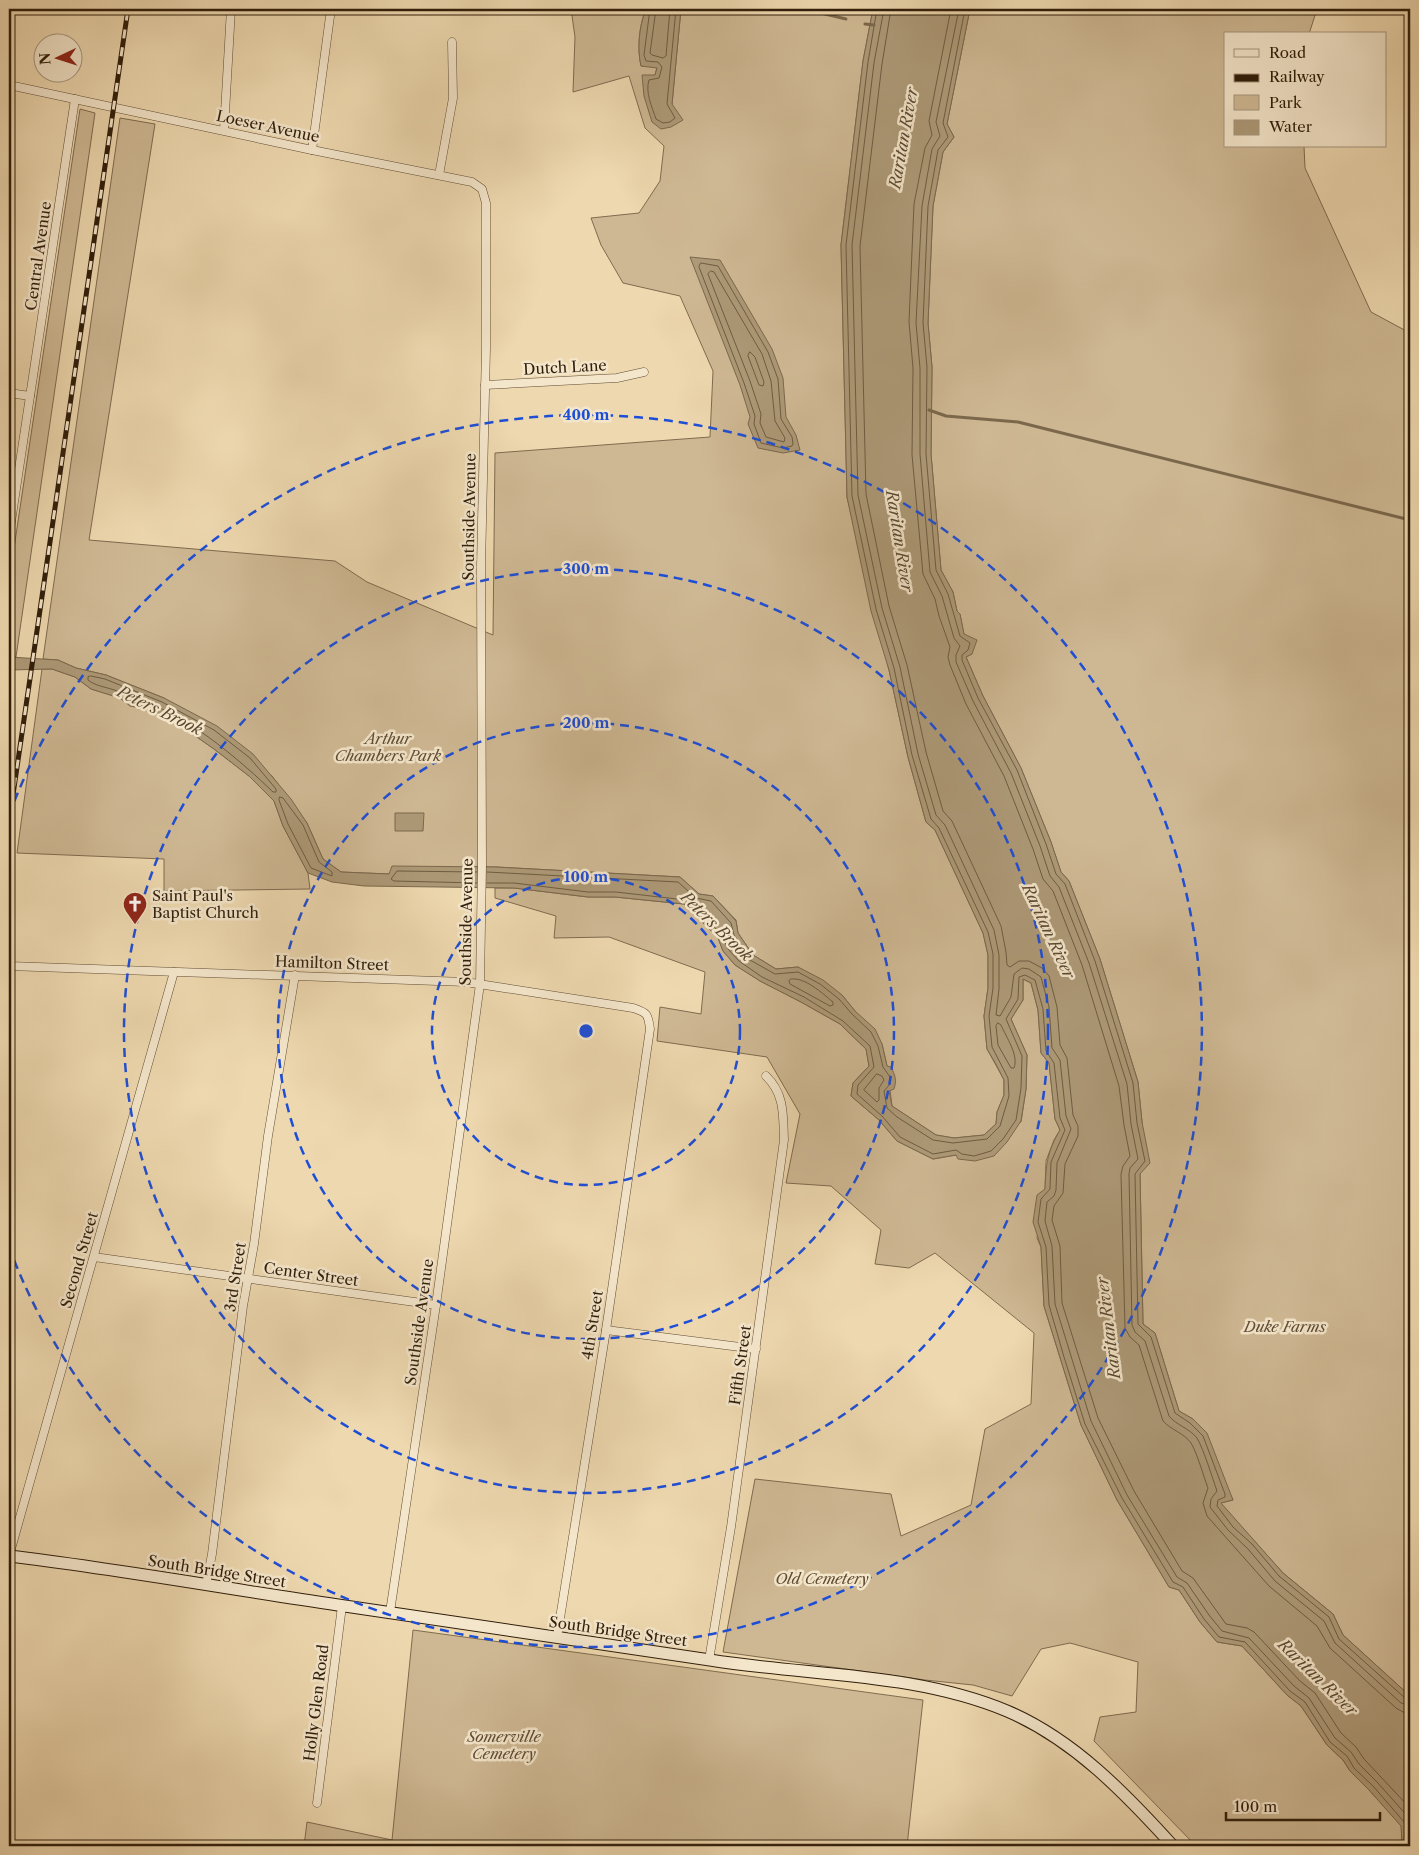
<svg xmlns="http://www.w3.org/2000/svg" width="1419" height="1855" font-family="'Libre Caslon Text',serif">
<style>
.green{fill:#ceb893;stroke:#7f6b4f}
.water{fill:#ad9977;stroke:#7b684c}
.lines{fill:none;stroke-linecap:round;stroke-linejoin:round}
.shore{stroke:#6e5c41;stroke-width:1}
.stream{stroke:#7b684c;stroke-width:3}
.street-casing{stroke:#604c34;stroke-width:9}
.secondary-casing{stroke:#301e0b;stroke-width:13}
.street{stroke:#f4e6cb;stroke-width:8}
.secondary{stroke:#f4e6cb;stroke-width:11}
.rail-casing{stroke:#301e0b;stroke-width:5}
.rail{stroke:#f4e6cb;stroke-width:3;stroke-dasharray:9;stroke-linecap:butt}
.ring{fill:none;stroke:#1d4ed8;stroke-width:2.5;stroke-dasharray:9 6}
.labels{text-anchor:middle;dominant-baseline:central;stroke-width:5;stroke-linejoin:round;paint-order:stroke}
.street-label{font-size:15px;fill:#301e0b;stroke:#f4e6cb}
.park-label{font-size:15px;font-style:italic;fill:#5f4c34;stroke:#f4e6cb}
.poi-label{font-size:15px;fill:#301e0b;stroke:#f4e6cb;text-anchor:start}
.water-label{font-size:16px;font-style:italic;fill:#5c4931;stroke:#f4e6cb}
.centre{fill:#1d4ed8;stroke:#f4e6cb;stroke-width:2.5}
.ring-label{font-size:15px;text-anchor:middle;font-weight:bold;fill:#1d4ed8;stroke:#f4e6cb;stroke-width:5;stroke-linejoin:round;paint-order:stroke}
</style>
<rect width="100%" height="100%" fill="#eed8af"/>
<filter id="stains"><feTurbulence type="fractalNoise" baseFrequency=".004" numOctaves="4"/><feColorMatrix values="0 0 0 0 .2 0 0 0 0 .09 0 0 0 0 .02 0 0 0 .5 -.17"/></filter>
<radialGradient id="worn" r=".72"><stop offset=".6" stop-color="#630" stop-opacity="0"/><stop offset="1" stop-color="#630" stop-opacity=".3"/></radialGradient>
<g class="green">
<path d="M 571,9 L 646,9 C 639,25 637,49 641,66 L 657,67 L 655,75 L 672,104 L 681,9 L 873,9 L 863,61 L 841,245 L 847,497 L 889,670 L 908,757 L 926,822 L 935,830 L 983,933 L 988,955 L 988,988 L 984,1016 L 987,1049 L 1004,1080 L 1004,1095 L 997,1112 L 996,1124 L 984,1135 L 954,1138 L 936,1135 L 892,1106 L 887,1066 L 882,1044 L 842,995 L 798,967 L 776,969 L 753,955 L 738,933 L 736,920 L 713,896 L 699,894 L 680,877 L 496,867 L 470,867 L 389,874 L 341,872 L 323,859 L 307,823 L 272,776 L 164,698 L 106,675 L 76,668 L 58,660 L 43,659 L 120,118 L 155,124 L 89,540 L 335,561 L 367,582 L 493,635 L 495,453 L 710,437 L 713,371 L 680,296 L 623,283 L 601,245 L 591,218 L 639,213 L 660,181 L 664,146 L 645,128 L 629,76 L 573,92 L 575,37 Z"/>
<path d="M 970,9 L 1317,9 L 1309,34 L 1225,34 L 1225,146 L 1304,146 L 1305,168 L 1371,312 L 1410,333 L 1410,1696 L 1343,1635 L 1333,1614 L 1283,1573 L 1220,1503 L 1233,1500 L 1193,1419 L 1179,1411 L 1155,1333 L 1143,1324 L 1140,1174 L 1142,1122 L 1138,1082 L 1100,959 L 1069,881 L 1061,872 L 1051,842 L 1021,768 L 983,696 L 966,657 L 972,654 L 964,635 L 960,614 L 957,611 L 953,592 L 941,570 L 931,454 L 932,367 L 928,323 L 933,206 L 943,152 L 954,137 L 947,124 Z"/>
<path d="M 80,109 L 95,113 L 16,657 L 9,657 L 9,550 L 14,548 Z"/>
<path d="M 42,669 L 52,669 L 75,677 L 91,689 L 120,698 L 131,706 L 152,710 L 174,721 L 214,749 L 249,776 L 274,801 L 283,826 L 308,873 L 310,889 L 164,891 L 164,859 L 17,853 Z"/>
<path d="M 495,888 L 514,888 L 588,897 L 615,897 L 684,904 L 718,938 L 723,951 L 735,965 L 760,981 L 801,1002 L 840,1024 L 866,1049 L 869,1066 L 853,1083 L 851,1096 L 879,1120 L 897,1141 L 933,1159 L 956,1155 L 1021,1122 L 1026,1089 L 1027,1055 L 1011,1019 L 1023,1000 L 1023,979 L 1031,983 L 1038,1010 L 1041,1053 L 1049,1063 L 1055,1119 L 1060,1130 L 1054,1140 L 1046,1161 L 1045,1189 L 1037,1238 L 1041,1247 L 1044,1306 L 1081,1425 L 1117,1500 L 1169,1587 L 1179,1590 L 1200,1622 L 1217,1642 L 1242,1646 L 1287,1695 L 1301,1706 L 1327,1745 L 1343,1760 L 1350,1771 L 1369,1790 L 1402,1826 L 1402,1843 L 1394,1846 L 1196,1846 L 1094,1741 L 1100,1717 L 1136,1712 L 1138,1662 L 1070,1643 L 1041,1649 L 1012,1696 L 973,1685 L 925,1680 L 723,1652 L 755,1479 L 891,1494 L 901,1536 L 971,1505 L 985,1429 L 1031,1404 L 1034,1333 L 935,1253 L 909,1268 L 875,1264 L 881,1230 L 831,1186 L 786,1183 L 800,1114 L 767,1057 L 657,1041 L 660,1007 L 701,1014 L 705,972 L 609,937 L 554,938 L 556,916 L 495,898 Z"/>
<path d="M 413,1630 L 923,1700 L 907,1846 L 304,1846 L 307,1822 L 392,1840 Z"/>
</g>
<g class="water">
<path d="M 646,9 L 681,9 L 672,104 L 683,120 L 671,127 L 661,129 L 652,122 L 644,96 L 642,75 L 655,75 L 657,68 L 641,66 C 637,49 639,26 646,9 Z"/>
<path d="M 873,9 L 970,9 L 947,124 L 954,137 L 943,152 L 933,206 L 928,323 L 932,367 L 931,454 L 941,570 L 953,592 L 957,611 L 960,614 L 964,634 L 977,640 L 972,654 L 966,657 L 983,696 L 1021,768 L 1051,842 L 1061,872 L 1069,881 L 1100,959 L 1138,1082 L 1142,1122 L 1150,1163 L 1140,1174 L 1143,1324 L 1155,1333 L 1179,1411 L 1193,1419 L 1207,1433 L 1233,1500 L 1221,1503 L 1283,1573 L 1333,1614 L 1343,1635 L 1410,1696 L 1410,1846 L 1407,1841 L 1402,1843 L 1401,1826 L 1369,1790 L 1350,1771 L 1343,1760 L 1327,1745 L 1301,1706 L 1287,1695 L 1242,1646 L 1217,1642 L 1200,1622 L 1179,1590 L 1169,1587 L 1117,1500 L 1081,1425 L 1044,1306 L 1041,1247 L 1033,1222 L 1037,1195 L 1045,1189 C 1046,1164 1047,1152 1060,1130 L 1055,1119 L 1049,1063 L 1041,1053 L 1038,1010 L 1031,983 L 1023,979 L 1023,1000 L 1011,1019 L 1027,1055 L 1026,1089 L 1021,1121 L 1007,1142 L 994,1156 L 975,1161 L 958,1159 L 956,1155 L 933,1159 L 897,1141 L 879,1120 L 851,1096 L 853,1083 L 869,1066 L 866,1049 L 840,1024 L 801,1002 L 760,981 L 735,965 L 723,951 L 718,938 L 684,904 L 615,897 L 588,897 L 514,888 L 364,886 L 332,882 L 308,873 L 283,826 L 274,801 L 249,776 L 214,749 L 174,721 L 152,710 L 130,706 L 120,698 L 91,689 L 75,677 L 52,669 L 9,670 L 9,657 L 58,660 L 76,668 L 106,675 L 164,698 L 217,726 L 253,754 L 291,799 L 307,823 L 323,859 L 341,872 L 389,874 L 392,866 L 496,867 L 680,877 L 699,894 L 713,896 L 736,921 L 738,933 L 753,955 L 776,969 L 798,967 L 823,980 L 842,995 L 855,1011 L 875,1029 L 882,1044 L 887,1066 L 891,1067 C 895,1075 897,1080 894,1089 L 889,1091 L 892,1106 L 936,1135 L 954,1138 L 984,1135 L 996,1124 L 997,1112 L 1004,1095 L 1004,1080 L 996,1064 L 987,1049 L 984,1016 L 988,988 L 988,955 L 983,933 L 935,830 L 926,822 L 908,757 L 889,670 L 871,611 L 847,497 L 841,245 L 863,61 Z"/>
<path d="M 690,257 L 720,260 L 772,349 L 783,378 L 786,417 L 796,435 L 800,450 L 783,453 L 758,448 L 748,424 L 750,417 L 740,385 Z"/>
<path d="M 395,813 L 424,813 L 423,831 L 395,831 Z"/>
</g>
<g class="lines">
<g class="shore">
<path d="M 650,9 L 644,55 L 646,61 L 658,62 L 662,67 L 659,78 L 649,80 C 645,92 652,107 656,119 L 663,123 L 670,122 L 675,118 L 667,104 L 676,9"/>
<path d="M 656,9 L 650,53 L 652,55 L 663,58 L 666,56 L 670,9"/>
<path d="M 884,9 L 874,63 L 852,245 L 858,495 L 882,608 L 900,667 L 918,754 L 936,815 L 945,825 L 994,930 L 999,955 L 999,989 L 996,1015 L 1000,1016 L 1011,997 L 1014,974 L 1022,968 L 1029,969 L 1041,977 L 1049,1007 L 1052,1048 L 1060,1060 L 1066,1116 L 1071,1129 L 1057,1163 L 1056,1190 L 1054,1196 L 1047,1202 L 1045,1221 L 1052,1246 L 1055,1304 L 1091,1421 L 1127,1495 L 1177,1577 L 1187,1583 L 1209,1615 L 1222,1631 L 1249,1638 L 1294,1686 L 1309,1698 L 1335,1738 L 1351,1752 L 1359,1764 L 1377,1782 L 1410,1819"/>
<path d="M 891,9 L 882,64 L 860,246 L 866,494 L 889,606 L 907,665 L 926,752 L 943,811 L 952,821 L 1001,926 L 1006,952 L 1007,965 L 1010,967 L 1019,961 L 1029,961 L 1042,968 L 1049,976 L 1057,1007 L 1060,1045 L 1067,1058 L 1073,1115 L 1078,1126 L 1078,1136 L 1065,1164 L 1063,1193 L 1054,1206 L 1052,1220 L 1060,1246 L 1062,1303 L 1098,1418 L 1134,1491 L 1182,1571 L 1193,1578 L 1226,1624 L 1247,1628 L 1254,1632 L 1300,1681 L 1315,1693 L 1341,1733 L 1356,1747 L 1364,1759 L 1410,1808"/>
<path d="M 951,9 L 929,121 L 932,135 L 925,148 L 914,204 L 909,322 L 913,368 L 912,455 L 923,574 L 935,599 L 939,616 L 950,647 L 948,657 L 950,665 L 966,704 L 1004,776 L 1033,849 L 1043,879 L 1053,891 L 1082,965 L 1119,1086 L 1124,1125 L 1130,1156 L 1123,1166 L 1121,1174 L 1125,1328 L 1130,1337 L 1139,1345 L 1163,1421 C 1171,1430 1184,1433 1191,1443 C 1198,1455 1203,1475 1208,1488 L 1203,1503 L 1207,1516 L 1269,1586 L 1317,1626 L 1330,1648 L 1396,1708 L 1403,1712 L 1410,1713"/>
<path d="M 959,9 L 936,122 L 940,136 L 932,149 L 922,206 L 916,323 L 920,368 L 920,454 L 930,572 L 942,596 L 954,638 L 960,646 L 956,655 L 956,662 L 973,701 L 1011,773 L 1040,846 L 1050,876 L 1059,887 L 1089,963 L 1127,1084 L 1131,1124 L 1138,1159 L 1130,1168 L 1129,1174 L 1132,1325 L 1135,1332 L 1145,1341 L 1169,1416 C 1176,1425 1189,1428 1197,1438 C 1204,1450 1212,1477 1217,1491 L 1211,1499 L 1210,1507 L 1228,1530 L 1248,1549 L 1275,1581 L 1324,1621 L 1335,1643 L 1401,1703 L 1410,1705"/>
<path d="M 965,9 L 943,123 L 948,137 L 938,150 L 928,206 L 923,323 L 927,367 L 926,454 L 936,570 L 948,594 L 960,636 L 970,643 L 968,650 L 962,655 L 962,660 L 978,698 L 1017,770 L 1046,844 L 1056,874 L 1065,884 L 1095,961 L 1133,1083 L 1137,1123 L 1145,1161 L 1135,1174 L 1138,1324 L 1151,1337 L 1175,1413 L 1190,1423 L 1203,1436 L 1225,1494 L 1225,1497 L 1218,1500 L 1217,1506 L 1233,1527 L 1252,1544 L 1279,1576 L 1329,1617 L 1339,1639 L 1405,1698 L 1410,1699"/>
<path d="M 701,263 L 718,266 L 768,352 L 778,379 L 781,419 L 792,437 L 793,444 L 792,446 L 783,448 L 761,443 L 754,424 L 755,416 L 744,383 L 699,267 Z"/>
<path d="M 711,271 L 714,272 L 762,354 L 771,381 L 775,421 L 785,438 L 784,442 L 766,437 L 760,423 L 761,414 L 750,381 L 708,274 Z"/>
<path d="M 750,352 L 755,357 L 764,382 L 763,386 L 759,385 L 748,356 Z"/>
<path d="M 91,676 L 105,679 L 162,702 L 214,730 L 250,758 L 276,789 L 276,792 L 273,792 C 242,762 195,722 155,706 C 148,704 139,705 132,701 C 129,700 127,696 123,694 C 112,687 98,688 88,680 L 88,677 Z"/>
<path d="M 280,797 L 283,798 L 303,825 L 319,862 L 332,872 L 332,876 L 311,868 L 288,824 L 279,800 Z"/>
<path d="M 487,872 L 678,882 L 696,898 L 711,901 L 731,923 L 734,935 L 750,960 L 775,974 L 798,972 L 820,984 L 839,999 L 852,1014 L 871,1032 L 878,1046 L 883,1067 L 890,1077 L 890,1084 L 884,1091 L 887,1108 L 897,1117 L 933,1140 L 953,1143 L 987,1139 L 1000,1126 L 1009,1096 L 1008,1078 L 992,1047 L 989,1016 L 993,988 L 993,954 L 988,932 L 939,828 L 931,819 L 912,755 L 894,668 L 876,609 L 852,496 L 846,245 L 868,62 L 877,9"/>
<path d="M 477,883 L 394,881 L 391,879 L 397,871 L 477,872"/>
<path d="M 487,883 L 514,883 L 588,892 L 616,892 L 686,900 L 721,934 L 728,949 L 739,961 L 762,977 L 804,997 L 843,1021 L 870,1046 L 874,1067 L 858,1085 L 857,1094 L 882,1116 L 900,1137 L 933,1154 L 956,1150 L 962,1154 L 974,1156 L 991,1151 L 1003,1139 L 1016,1120 L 1021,1088 L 1022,1056 L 1006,1019 L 1018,999 L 1019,977 L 1025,975 L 1035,980 L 1043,1009 L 1046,1051 L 1054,1063 L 1060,1118 L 1065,1130 L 1051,1162 L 1050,1189 L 1041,1199 L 1038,1222 L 1046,1247 L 1049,1305 L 1064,1357 L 1085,1424 L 1122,1498 L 1173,1582 L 1183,1587 L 1204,1619 L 1219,1637 L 1245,1642 L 1290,1691 L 1305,1702 L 1330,1742 L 1347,1756 L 1354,1768 L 1373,1786 L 1405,1823 L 1407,1835 L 1410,1837"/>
<path d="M 791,979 C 805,977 822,993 833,1002 L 833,1005 L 830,1006 L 790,984 L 789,981 Z"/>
<path d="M 998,1023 L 1001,1025 C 1006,1037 1019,1055 1014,1068 L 1011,1068 L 998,1045 L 996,1026 Z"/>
<path d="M 877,1074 L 882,1076 L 884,1080 L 879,1088 L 879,1100 L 877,1102 L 864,1090 Z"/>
</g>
<g class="stream">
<path d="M 804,9 L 846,19"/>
<path d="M 865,24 L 874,25"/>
<path d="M 929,410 L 946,416 L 1018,422 L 1410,520"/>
</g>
<defs>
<g id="street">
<path d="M 9,85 L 312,150 L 472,182 L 482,189 L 486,203 L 486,348 L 481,566 L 482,864 L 480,984 L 436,1305 L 390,1612"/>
<path d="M 224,130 L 231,9"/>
<path d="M 312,150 L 331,9"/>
<path d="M 439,175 L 453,98 L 452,42"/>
<path d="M 485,385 L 617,378 L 644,372"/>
<path d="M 9,393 L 30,396"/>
<path d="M 9,535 L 75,99"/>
<path d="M 9,966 L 466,982 L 633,1008 C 647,1013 648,1013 650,1029 L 606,1330 L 557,1637"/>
<path d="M 94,1257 L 436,1305"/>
<path d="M 606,1330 L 756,1349"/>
<path d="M 9,1556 L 174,972"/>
<path d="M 206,1585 L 212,1554 L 243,1306 L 254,1244 L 268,1136 L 295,975"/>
<path d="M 709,1660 L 731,1527 L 784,1140 C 783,1116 785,1094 766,1076"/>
<path d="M 317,1803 L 342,1606"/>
</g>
<path id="secondary" d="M 9,1556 C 119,1569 228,1589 338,1605 C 462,1624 586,1641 710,1660 C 808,1676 914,1672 1007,1711 C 1073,1739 1125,1793 1173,1846"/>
</defs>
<use href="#street" class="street-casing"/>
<use href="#secondary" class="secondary-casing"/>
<use href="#street" class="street"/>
<use href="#secondary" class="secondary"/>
<defs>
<path id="rail" d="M 9,822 L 128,9"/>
</defs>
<use href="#rail" class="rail-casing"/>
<use href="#rail" class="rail"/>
</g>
<g class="ring">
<circle cx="586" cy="1031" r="154"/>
<circle cx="586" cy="1031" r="308"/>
<circle cx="586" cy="1031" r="462"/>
<path d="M9 815A616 616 0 1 1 9 1247"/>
</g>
<defs>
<symbol id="church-pin" viewBox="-11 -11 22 30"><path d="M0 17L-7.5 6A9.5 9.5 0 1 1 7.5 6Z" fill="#8f2418" stroke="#f4e6cb"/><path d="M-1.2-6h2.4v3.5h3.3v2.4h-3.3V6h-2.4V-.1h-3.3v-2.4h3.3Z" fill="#fff"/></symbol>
</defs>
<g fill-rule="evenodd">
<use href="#church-pin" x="121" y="890" width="28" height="38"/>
</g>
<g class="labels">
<g class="street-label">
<text transform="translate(268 126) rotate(12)">Loeser Avenue</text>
<text transform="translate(38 256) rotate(-82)">Central Avenue</text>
<text transform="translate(565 367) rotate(-3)">Dutch Lane</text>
<text transform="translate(469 517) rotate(-89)">Southside Avenue</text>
<text transform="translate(466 922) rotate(-89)">Southside Avenue</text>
<text transform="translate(332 963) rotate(2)">Hamilton Street</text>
<text transform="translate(79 1260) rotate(-74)">Second Street</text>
<text transform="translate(311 1274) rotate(8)">Center Street</text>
<text transform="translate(235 1277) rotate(-81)">3rd Street</text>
<text transform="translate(419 1322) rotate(-82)">Southside Avenue</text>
<text transform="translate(592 1325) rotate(-81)">4th Street</text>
<text transform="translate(740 1365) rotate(-82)">Fifth Street</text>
<text transform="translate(217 1571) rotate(9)">South Bridge Street</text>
<text transform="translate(618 1631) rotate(8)">South Bridge Street</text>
<text transform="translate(316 1703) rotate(-83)">Holly Glen Road</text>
</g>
<g class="park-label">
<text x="388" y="738">Arthur<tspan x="388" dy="17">Chambers Park</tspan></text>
<text x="1285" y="1326">Duke Farms</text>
<text x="822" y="1578">Old Cemetery</text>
<text x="504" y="1736">Somerville<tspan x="504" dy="17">Cemetery</tspan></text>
</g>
<g class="poi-label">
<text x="152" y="895">Saint Paul's<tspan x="152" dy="17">Baptist Church</tspan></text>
</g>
<g class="water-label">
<text transform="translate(903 138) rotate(-80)">Raritan River</text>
<text transform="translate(900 541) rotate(81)">Raritan River</text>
<text transform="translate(160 710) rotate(26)">Peters Brook</text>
<text transform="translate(717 926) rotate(44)">Peters Brook</text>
<text transform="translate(1049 931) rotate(65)">Raritan River</text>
<text transform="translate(1108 1328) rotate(-97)">Raritan River</text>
<text transform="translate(1318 1677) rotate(44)">Raritan River</text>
</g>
</g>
<circle cx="586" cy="1031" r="8" class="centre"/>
<g class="ring-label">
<text x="586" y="420">400 m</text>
<text x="586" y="574">300 m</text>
<text x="586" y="728">200 m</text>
<text x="586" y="882">100 m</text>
</g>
<rect width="1419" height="1855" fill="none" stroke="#eed8af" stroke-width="30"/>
<rect x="10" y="10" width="1399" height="1835" fill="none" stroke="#301e0b" stroke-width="2.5"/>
<rect x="15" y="15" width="1389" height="1825" fill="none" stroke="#301e0b"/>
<rect x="1224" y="32" width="162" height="115" fill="#f4e6cb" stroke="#a6967e"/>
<rect x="1234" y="49" width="25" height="8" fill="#f4e6cb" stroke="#a6967e"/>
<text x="1269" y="58" font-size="15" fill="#301e0b">Road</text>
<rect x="1234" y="74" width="25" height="8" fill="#301e0b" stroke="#a6967e"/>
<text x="1269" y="82" font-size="15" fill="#301e0b">Railway</text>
<rect x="1234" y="95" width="25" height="15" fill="#ceb893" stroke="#a6967e"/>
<text x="1269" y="108" font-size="15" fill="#301e0b">Park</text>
<rect x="1234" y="120" width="25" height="15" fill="#ad9977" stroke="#a6967e"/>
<text x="1269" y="132" font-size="15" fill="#301e0b">Water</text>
<g transform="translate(58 58) rotate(266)"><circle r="24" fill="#f4e6cb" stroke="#a6967e"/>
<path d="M0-4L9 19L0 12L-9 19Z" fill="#8f2418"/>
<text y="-8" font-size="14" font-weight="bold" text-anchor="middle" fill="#301e0b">N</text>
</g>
<path d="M1226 1812v8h154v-8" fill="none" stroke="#301e0b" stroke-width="2.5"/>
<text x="1234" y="1812" font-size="15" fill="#301e0b" stroke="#f4e6cb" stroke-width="4" paint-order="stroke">100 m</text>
<rect width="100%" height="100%" filter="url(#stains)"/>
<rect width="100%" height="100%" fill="url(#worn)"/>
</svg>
